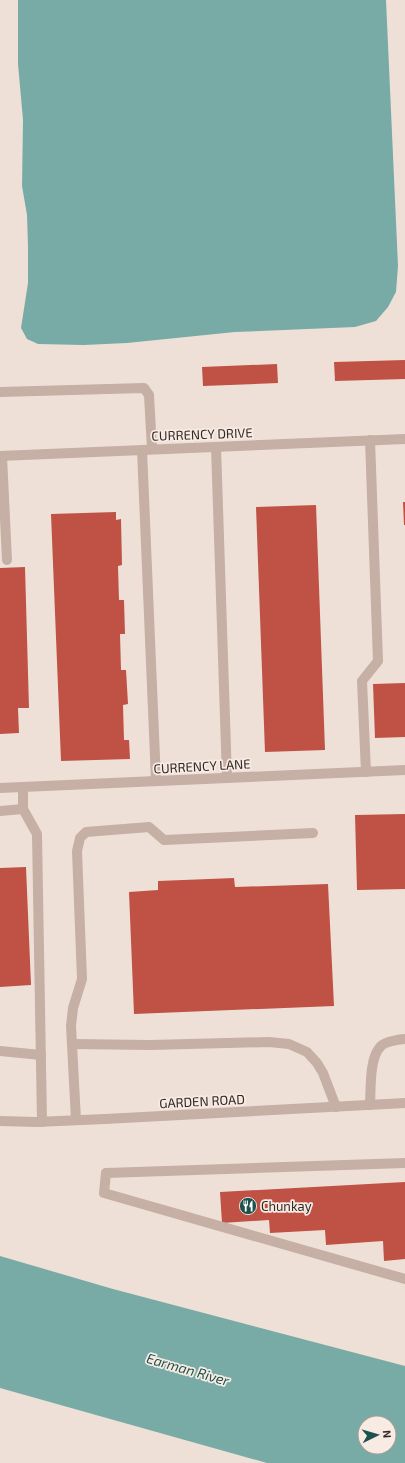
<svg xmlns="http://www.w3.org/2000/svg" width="405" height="1463" font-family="'Exo 2',sans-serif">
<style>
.water{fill:#78aba5;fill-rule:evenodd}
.building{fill:#c05145}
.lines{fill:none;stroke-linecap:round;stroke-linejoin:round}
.lane{stroke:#c6afa4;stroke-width:10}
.street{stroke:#c6afa4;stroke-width:10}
.labels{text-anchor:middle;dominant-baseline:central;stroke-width:3.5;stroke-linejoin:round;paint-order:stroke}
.street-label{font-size:13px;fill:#322825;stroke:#f7ebe3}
.poi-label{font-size:13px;fill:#322825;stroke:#f7ebe3;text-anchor:start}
.water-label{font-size:14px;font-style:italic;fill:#1d514d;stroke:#f7ebe3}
</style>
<rect width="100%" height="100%" fill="#efe0d7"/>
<g class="water">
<path d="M 18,0 L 386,0 L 398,266 L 396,292 L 388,307 L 376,321 L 355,327 L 235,332 L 127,343 L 84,345 L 38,344 L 27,339 L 21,328 L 28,283 L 28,247 L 27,215 L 22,186 L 23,120 L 18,64 Z"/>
<path d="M 0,1256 L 113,1289 L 405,1366 L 405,1463 L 267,1463 L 0,1388 ZM 365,1423 L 389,1423 L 389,1447 L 365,1447 Z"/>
</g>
<g class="building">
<path d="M 405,360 L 405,379 L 335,381 L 334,362 Z"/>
<path d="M 277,364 L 278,383 L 203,386 L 202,367 Z"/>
<path d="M 403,502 L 405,502 L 405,525 L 404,525 Z"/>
<path d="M 316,505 L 325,750 L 265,752 L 256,507 Z"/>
<path d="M 116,512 L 116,520 L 121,519 L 122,565 L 118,566 L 119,600 L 124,600 L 125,634 L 120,634 L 121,670 L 126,670 L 128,704 L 123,705 L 124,740 L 129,740 L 130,759 L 61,761 L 51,514 Z"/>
<path d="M 25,567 L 29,708 L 18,708 L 19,733 L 0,734 L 0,568 Z"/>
<path d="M 405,683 L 405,737 L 375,738 L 373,684 Z"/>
<path d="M 405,814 L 405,889 L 357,890 L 355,815 Z"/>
<path d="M 26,867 L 31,985 L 0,987 L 0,868 Z"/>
<path d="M 234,878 L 235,887 L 328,884 L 334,1006 L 134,1014 L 129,892 L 158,890 L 158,881 Z"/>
<path d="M 405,1182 L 405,1259 L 384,1261 L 383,1241 L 326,1245 L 325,1230 L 270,1233 L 269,1220 L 222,1223 L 220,1192 Z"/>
</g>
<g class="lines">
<g class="lane">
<path d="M 0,392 L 144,388 L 149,395 L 152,449"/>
<path d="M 216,447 L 227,778"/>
<path d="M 142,450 L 156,781"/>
<path d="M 2,456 L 7,560"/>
<path d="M 366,772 L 362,681 L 378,661 L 370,440"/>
<path d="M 0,788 L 405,770"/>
<path d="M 23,809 L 37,834 L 42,1122"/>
<path d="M 0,811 L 23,809 L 23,787"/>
<path d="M 72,1044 L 150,1045 L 269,1042 L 289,1044 L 307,1052 L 317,1063 L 323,1073 L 336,1107"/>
<path d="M 0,1051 L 41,1055"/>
<path d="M 370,1105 C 371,1090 369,1057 381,1046 C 385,1042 399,1039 405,1039"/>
<path d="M 76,1120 L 71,1026 L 73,1008 L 82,979 L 77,851 L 80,838 L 86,832 L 149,827 L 164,840 L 313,833"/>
<path d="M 405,1163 L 106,1173 L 104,1193 L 405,1279"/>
</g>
<g class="street">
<path d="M 0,456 L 405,439"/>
<path d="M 0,1121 L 36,1122 L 105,1119 L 405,1103"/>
</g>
</g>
<defs>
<symbol id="restaurant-disc" viewBox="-11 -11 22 22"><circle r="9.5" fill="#1d514d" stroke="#f7ebe3"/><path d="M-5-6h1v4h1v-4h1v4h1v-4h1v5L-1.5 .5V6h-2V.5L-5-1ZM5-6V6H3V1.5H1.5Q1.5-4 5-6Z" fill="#fff"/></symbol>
</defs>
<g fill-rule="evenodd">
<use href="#restaurant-disc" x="238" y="1196" width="20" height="20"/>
</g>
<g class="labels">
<g class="street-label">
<text transform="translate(202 434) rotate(-2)">CURRENCY DRIVE</text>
<text transform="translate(202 766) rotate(-3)">CURRENCY LANE</text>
<text transform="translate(202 1101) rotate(-3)">GARDEN ROAD</text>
</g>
<g class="poi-label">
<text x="261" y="1206">Chunkay</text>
</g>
<g class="water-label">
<text transform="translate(188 1369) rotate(16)">Earman River</text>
</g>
</g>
<g transform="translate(377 1435) rotate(85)"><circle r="19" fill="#f7ebe3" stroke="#a89d97"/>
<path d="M0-3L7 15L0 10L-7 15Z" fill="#1d514d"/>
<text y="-6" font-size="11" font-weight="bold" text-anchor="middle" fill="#322825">N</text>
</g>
</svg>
